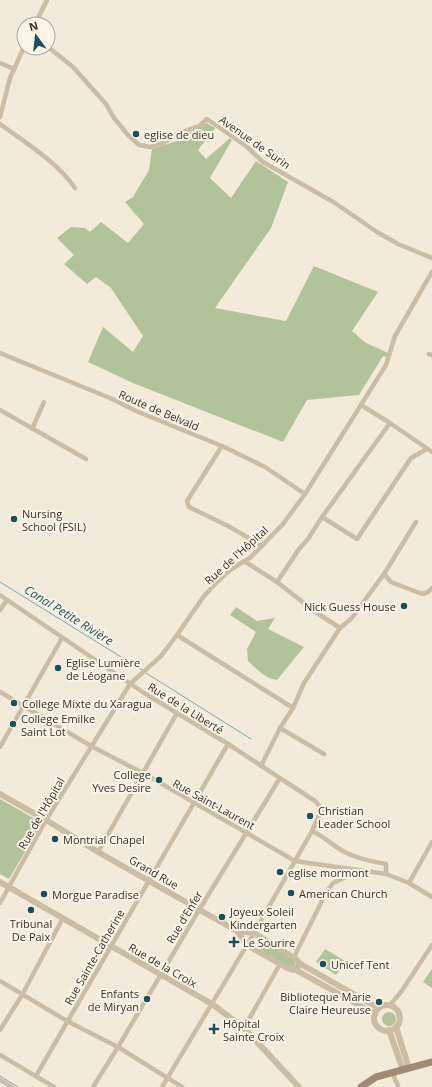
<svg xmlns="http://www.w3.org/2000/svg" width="432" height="1087" font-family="'Open Sans',sans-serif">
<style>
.green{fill:#b1c499}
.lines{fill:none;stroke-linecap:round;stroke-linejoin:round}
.stream{stroke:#77a9b3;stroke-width:1}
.minor{stroke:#ccbca5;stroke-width:4.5}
.tertiary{stroke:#ccbca5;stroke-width:6}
.secondary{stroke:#a08a76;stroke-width:7}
.poi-dot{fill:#19505c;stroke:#fbf4e7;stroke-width:1.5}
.labels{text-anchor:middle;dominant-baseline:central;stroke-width:4;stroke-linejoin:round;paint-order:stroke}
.poi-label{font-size:11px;fill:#382e27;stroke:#fbf4e7;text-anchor:start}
.street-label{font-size:11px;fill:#382e27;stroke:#fbf4e7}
.water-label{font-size:12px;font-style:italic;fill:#19505c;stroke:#fbf4e7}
</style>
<rect width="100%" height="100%" fill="#f3eada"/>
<g class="green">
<path d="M 207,123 L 215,128 L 198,150 L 206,159 L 230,138 L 232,140 L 210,178 L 231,198 L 256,161 L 288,182 L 271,228 L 215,308 L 286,321 L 314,266 L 378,292 L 352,331 L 366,343 L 388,353 L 387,357 L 383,356 L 359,395 L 307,400 L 283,442 L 133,383 L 88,362 L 103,327 L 133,352 L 143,336 L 111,288 L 96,277 L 87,284 L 64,264 L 74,255 L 57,238 L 71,227 L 85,228 L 90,232 L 101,222 L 128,243 L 144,224 L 125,202 L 133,197 L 149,170 L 152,149 L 177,141 L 187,134 Z"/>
<path d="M 236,607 L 257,621 L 275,618 L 268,629 L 304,647 L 277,680 C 265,679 257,669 248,661 L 247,649 L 256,632 L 230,615 Z"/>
<path d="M 0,799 L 42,823 L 9,879 L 0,874 Z"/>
<path d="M 262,941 L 293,959 L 295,963 L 295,966 L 289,967 L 257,948 L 257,943 Z"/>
<path d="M 325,949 L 345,961 L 336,975 L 316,962 Z"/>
<path d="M 432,969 L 432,988 L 423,982 Z"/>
<circle cx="389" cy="1019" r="7"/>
</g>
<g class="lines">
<g class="stream">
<path d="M 0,582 L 142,670"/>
<path d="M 146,673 L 251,739"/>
<path d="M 0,1076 L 18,1087"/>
</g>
<g class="minor">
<path d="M 35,24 L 47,0"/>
<path d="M 48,47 L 73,67 L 106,104 L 114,118 L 128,135 L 139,145 L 150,147 L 163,143 L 179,133 L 199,126 L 207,119 L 246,146 L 263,162 L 335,203 L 377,232 L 398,244 L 432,258"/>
<path d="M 0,63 L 14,69"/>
<path d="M 0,117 L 10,78 L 24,47"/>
<path d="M 0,124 C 26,143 56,161 75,188"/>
<path d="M 0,353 L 110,398 L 136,411 L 222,446 L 265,467 L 305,494"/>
<path d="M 429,354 L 432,355"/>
<path d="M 361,405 L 390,423"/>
<path d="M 0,410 L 86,459"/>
<path d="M 32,429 L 44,402"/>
<path d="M 222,446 L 187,501 L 189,507 L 228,526 L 261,545"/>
<path d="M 322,517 L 357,539 L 411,458 L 427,449"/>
<path d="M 244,561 L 277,582 L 314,611 L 340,628"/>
<path d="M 384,574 L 391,582 L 422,594 L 428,592 L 432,588"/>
<path d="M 277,582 L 299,549 L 308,539 L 322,517 L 390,423 L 432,452"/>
<path d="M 0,595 L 144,693 L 228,744 L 315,801 L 322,809 L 312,831 L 247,945 L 162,1087"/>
<path d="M 0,610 L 7,600"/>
<path d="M 177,635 L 293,708"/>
<path d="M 0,692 L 91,746 L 143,773 L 295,861 L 386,874 L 409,883 L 432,897"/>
<path d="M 280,728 L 324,754"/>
<path d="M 0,747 L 62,638"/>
<path d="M 261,766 L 280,728 L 293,708 L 304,683 L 340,628 L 351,619 L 384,574 L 416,522"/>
<path d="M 312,831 C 323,836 331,844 341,850 C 355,858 370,861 386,864 L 386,874"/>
<path d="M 98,852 L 177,713"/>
<path d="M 409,883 L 432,842"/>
<path d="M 0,903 L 46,820 L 130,684 L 161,656 L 177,635 L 204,596 L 217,582 L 230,570 L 251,557 L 283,524 L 305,494 L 386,365 L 395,336 L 432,272"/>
<path d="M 294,957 L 327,891 L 333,883 L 361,870"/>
<path d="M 0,981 L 67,1021 L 118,1047 L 182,1087"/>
<path d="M 390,1005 L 401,992 L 432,945"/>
<path d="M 244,1028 L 280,964"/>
<path d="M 0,1030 L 22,995 L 63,918"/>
<path d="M 0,1055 L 54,1087"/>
<path d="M 393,1072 L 395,1080 L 398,1085"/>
<path d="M 36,1076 L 228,744"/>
<path d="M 0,1080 L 12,1087"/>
<path d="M 93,1087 L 118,1047 L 199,910 L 280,778"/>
</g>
<g class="tertiary">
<path d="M 0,794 L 46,820 L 98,852 L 237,931 L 254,933 L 296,959 L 299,963 L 298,967 L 293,970 L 287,968 L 247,945 L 237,931"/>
<path d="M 0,882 L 212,1004 L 244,1028 L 299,1087"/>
<path d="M 299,963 L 378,1008"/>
<path d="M 296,970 L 375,1014"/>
<circle cx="387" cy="1018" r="13"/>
<path d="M 396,1027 L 409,1068"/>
<path d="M 389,1030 L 403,1070"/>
</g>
<path class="secondary" d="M 361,1087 L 376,1077 L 432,1062"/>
</g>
<g class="poi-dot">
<circle cx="136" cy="134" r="4"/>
<circle cx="14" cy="519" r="4"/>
<circle cx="404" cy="606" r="4"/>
<circle cx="58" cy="668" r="4"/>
<circle cx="14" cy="703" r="4"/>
<circle cx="13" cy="724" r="4"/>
<circle cx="159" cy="780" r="4"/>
<circle cx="310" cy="816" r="4"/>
<circle cx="55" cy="839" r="4"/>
<circle cx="280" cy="872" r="4"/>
<circle cx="291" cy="893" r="4"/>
<circle cx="44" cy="894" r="4"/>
<circle cx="31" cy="910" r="4"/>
<circle cx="222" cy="917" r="4"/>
<path d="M232 936h4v4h4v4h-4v4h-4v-4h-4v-4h4z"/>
<circle cx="323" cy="964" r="4"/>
<circle cx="147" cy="999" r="4"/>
<circle cx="379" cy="1002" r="4"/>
<path d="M212 1023h4v4h4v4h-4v4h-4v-4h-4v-4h4z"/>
</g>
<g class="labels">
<g class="poi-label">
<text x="144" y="134">eglise de dieu</text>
<text x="22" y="513">Nursing<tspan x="22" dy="13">School (FSIL)</tspan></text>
<text x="396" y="606" text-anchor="end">Nick Guess House</text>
<text x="66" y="662">Eglise Lumière<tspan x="66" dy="13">de Léogane</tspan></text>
<text x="22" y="703">College Mixte du Xaragua</text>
<text x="21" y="718">College Emilke<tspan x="21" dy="13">Saint Lot</tspan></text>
<text x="151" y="774" text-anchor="end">College<tspan x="151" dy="13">Yves Desire</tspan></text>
<text x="318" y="810">Christian<tspan x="318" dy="13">Leader School</tspan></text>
<text x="63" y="839">Montrial Chapel</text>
<text x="288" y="872">eglise mormont</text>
<text x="299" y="893">American Church</text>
<text x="52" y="894">Morgue Paradise</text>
<text x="230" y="911">Joyeux Soleil<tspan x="230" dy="13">Kindergarten</tspan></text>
<text x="31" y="923" text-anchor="middle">Tribunal<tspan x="31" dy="13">De Paix</tspan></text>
<text x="243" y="942">Le Sourire</text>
<text x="331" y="964">Unicef Tent</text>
<text x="139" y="993" text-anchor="end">Enfants<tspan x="139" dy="13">de Miryan</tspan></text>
<text x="371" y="996" text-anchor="end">Biblioteque Marie<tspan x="371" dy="13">Claire Heureuse</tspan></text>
<text x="223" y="1023">Hôpital<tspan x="223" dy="13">Sainte Croix</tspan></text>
</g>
<g class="street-label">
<text transform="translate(255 142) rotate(35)">Avenue de Surin</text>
<text transform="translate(159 410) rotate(23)">Route de Belvald</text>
<text transform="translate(236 555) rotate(-42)">Rue de l'Hôpital</text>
<text transform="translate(186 708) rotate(32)">Rue de la Liberté</text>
<text transform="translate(214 804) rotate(29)">Rue Saint-Laurent</text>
<text transform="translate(41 813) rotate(-60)">Rue de l'Hôpital</text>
<text transform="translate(154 872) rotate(30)">Grand Rue</text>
<text transform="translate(184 917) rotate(-59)">Rue d'Enfer</text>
<text transform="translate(94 957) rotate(-60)">Rue Sainte-Catherine</text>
<text transform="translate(163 965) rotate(30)">Rue de la Croix</text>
</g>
<g class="water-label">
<text transform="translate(69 615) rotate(32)">Canal Petite Rivière</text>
</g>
</g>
<g transform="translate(36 36) rotate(345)"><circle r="19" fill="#fbf4e7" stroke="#ada59a"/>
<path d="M0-3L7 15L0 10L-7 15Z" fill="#19505c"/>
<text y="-6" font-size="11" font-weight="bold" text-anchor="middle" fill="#382e27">N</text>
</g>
</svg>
